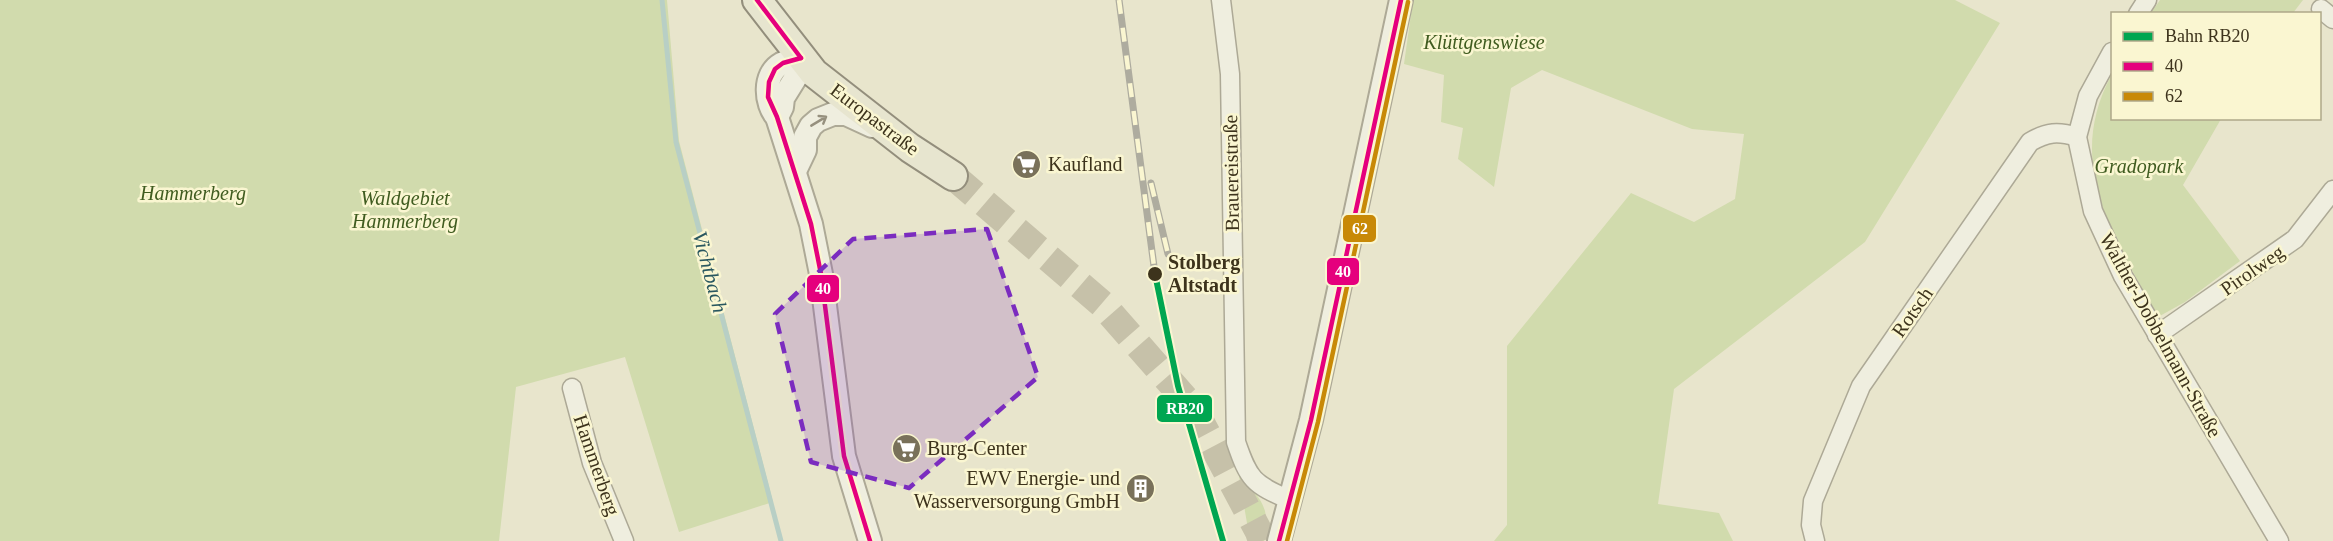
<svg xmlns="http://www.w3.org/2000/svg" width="2333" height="541" font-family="'Times New Roman',serif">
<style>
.green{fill:#d1dbad}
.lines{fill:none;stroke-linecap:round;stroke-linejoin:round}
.stream{stroke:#b8cfc5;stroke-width:5}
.primary-tunnel{stroke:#c6c1a9;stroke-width:28;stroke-dasharray:28 14;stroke-linecap:butt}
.minor-casing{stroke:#ada996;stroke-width:21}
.tertiary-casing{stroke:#ada996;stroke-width:26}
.primary-casing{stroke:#938e7c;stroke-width:32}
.minor{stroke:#efeedf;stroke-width:18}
.tertiary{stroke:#efeedf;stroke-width:22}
.primary{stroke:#e7e5cf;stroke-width:28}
.rail-casing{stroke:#aeac9f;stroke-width:7}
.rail{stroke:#faf6d1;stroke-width:4.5;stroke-dasharray:14;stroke-linecap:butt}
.bus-1-casing{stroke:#faf6d1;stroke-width:9}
.bus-2-casing{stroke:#faf6d1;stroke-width:9}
.bus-1{stroke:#e5007d;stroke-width:4.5}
.bus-2{stroke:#c88907;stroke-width:4.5}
.rail-1-casing{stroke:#faf6d1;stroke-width:10}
.rail-1{stroke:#00a651;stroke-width:6}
.oneway{stroke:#96907e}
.marked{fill:#7b2cbf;fill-opacity:0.2;stroke:#7b2cbf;stroke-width:4.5;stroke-dasharray:12 8;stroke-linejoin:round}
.stop-dot{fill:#3d331c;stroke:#faf6d1;stroke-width:2}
.labels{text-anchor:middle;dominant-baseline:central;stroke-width:5;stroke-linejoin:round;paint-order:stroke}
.park-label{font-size:20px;font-style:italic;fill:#405c20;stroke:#faf6d1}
.street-label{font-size:20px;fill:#3d331c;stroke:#faf6d1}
.poi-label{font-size:20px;fill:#3d331c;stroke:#faf6d1;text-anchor:start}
.stop-label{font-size:20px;font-weight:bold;fill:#3d331c;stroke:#faf6d1;text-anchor:start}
.water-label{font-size:21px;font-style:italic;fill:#29575f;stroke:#faf6d1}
.line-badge{stroke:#faf6d1;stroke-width:2}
.badge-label{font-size:16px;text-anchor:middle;font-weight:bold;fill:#fff}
</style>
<rect width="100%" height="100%" fill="#e8e5cc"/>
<g class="green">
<path d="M 0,0 L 667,0 L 679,141 L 773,502 L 679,532 L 625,357 L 516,387 L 499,541 L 0,541 Z"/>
<path d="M 1413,0 L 1955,0 L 2000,23 L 1865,242 L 1674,389 L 1658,504 L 1719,513 L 1733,541 L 1494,541 L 1507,525 L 1507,346 L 1631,193 L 1694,222 L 1735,199 L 1744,134 L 1692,129 L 1542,70 L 1511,88 L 1494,187 L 1458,159 L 1463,128 L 1441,122 L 1444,75 L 1404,64 Z"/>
<path d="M 2160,0 L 2303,0 L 2293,13 L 2151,13 Z"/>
<path d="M 2112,74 L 2112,118 L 2221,119 L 2183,185 L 2240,261 L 2185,302 L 2158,317 C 2114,237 2063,164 2112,74 Z"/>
<path d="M 1238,470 C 1257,500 1272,501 1264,541 L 1250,541 Z"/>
</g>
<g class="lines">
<path class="stream" d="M 662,0 L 676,142 L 781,541"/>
<path class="primary-tunnel" d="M 953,176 L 1102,304 L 1193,408 L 1259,532 L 1262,541"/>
<defs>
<g id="minor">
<path d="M 1221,0 L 1230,74 L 1236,442 C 1249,480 1253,484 1290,500"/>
<path d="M 2321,9 L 2333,19"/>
<path d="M 2138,14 L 2147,0"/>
<path d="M 2112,52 L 2088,96 L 2077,137 L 2093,211 L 2123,276 L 2279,541"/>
<path d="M 2157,335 L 2295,239 L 2333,190"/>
<path d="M 572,388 L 592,463 L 624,541"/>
<path d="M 1815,541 L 1811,525 L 1813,501 L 1861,386 L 2030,142 C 2047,132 2058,131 2077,137"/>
</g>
<g id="tertiary">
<path d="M 801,58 C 795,60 787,61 781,64 C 763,74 765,104 777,117 L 811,224 L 821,274 L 844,456 L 870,541"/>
<path d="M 777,117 L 782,107 L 783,98 L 796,77 L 801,58"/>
<path d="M 795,171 L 805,150 L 805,137 L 811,126 L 818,120 L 833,114 L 846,114 L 872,126"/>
<path d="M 1279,541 L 1311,420 L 1401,0"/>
</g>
<path id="primary" d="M 757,0 L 814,73 L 910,148 L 953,176"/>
</defs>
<use href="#minor" class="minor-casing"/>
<use href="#tertiary" class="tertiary-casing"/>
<use href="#primary" class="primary-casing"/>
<use href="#minor" class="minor"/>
<use href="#tertiary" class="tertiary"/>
<use href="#primary" class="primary"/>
<defs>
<g id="rail">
<path d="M 1119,0 L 1155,274"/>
<path d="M 1151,183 L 1168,254"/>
</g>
</defs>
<use href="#rail" class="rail-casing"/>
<use href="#rail" class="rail"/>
<defs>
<g id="bus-1">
<path d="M 757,0 L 801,58"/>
<path d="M 801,58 L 783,63 L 775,69 L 769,82 L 768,97 L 777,117 L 811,224 L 821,274 L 844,456 L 870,541"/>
<path d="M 1279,541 L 1311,420 L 1401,0"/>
</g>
<path id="bus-2" d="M 1287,541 L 1318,422 L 1408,2"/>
</defs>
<use href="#bus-1" class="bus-1-casing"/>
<use href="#bus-2" class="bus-2-casing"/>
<use href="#bus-1" class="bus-1"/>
<use href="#bus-2" class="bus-2"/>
<defs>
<path id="rail-1" d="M 1155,274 L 1178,386 L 1223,541"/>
</defs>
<use href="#rail-1" class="rail-1-casing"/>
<use href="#rail-1" class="rail-1"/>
</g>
<defs><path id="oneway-shaft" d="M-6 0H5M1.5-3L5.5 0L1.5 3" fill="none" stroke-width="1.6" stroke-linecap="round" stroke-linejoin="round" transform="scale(1.5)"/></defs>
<use class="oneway" href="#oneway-shaft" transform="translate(819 121) rotate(-31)"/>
<path class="marked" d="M 987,229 L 1038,377 L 909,488 L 811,462 L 775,314 L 853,239 Z"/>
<defs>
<symbol id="supermarket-disc" viewBox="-11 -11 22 22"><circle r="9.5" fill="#79715a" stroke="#faf6d1"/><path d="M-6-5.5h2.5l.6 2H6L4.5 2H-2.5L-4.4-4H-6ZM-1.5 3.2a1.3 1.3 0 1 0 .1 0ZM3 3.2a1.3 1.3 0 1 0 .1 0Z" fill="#fff"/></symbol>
<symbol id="building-disc" viewBox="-11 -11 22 22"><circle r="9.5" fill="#79715a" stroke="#faf6d1"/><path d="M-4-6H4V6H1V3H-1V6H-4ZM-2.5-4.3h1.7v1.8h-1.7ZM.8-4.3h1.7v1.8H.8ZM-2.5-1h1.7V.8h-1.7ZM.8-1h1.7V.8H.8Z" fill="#fff"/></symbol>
</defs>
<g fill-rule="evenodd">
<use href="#supermarket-disc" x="1010" y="148" width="33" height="33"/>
<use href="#supermarket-disc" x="890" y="432" width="33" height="33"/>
<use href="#building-disc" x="1124" y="472" width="33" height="33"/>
</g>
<circle class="stop-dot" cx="1155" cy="274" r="8"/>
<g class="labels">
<g class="park-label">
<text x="1484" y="42">Klüttgenswiese</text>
<text x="2139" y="166">Gradopark</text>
<text x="193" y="193">Hammerberg</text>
<text x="405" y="198">Waldgebiet<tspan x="405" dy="23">Hammerberg</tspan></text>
</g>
<g class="street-label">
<text transform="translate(875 119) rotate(37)">Europastraße</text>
<text transform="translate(1231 173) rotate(-91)">Brauereistraße</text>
<text transform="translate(2252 270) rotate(-35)">Pirolweg</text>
<text transform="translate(1912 312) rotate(-55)">Rotsch</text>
<text transform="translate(2161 335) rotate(61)">Walther-Dobbelmann-Straße</text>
<text transform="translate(597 465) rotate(71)">Hammerberg</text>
</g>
<g class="poi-label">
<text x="1048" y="164">Kaufland</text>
<text x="927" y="448">Burg-Center</text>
<text x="1120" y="478" text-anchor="end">EWV Energie- und<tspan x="1120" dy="23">Wasserversorgung GmbH</tspan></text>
</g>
<g class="stop-label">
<text x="1168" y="262">Stolberg<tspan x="1168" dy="23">Altstadt</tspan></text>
</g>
<g class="water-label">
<text transform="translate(710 272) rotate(75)">Vichtbach</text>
</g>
</g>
<g class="line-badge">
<rect x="1342" y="214" width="35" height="29" rx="6" fill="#c88907"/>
<rect x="1326" y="257" width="34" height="29" rx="6" fill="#e5007d"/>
<rect x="806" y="274" width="34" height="29" rx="6" fill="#e5007d"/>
<rect x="1156" y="394" width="57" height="29" rx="6" fill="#00a651"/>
</g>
<g class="badge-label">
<text x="1360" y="234">62</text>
<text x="1343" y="277">40</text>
<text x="823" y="294">40</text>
<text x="1185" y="414">RB20</text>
</g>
<rect x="2111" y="12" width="210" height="108" fill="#faf6d1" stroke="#aea889" stroke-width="1.5"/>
<rect x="2123" y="32" width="30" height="9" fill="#00a651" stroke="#aea889" stroke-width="1.5"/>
<text x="2165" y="42" font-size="18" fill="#3d331c">Bahn RB20</text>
<rect x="2123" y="62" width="30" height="9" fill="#e5007d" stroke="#aea889" stroke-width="1.5"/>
<text x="2165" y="72" font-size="18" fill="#3d331c">40</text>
<rect x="2123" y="92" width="30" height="9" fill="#c88907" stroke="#aea889" stroke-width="1.5"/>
<text x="2165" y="102" font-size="18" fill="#3d331c">62</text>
</svg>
